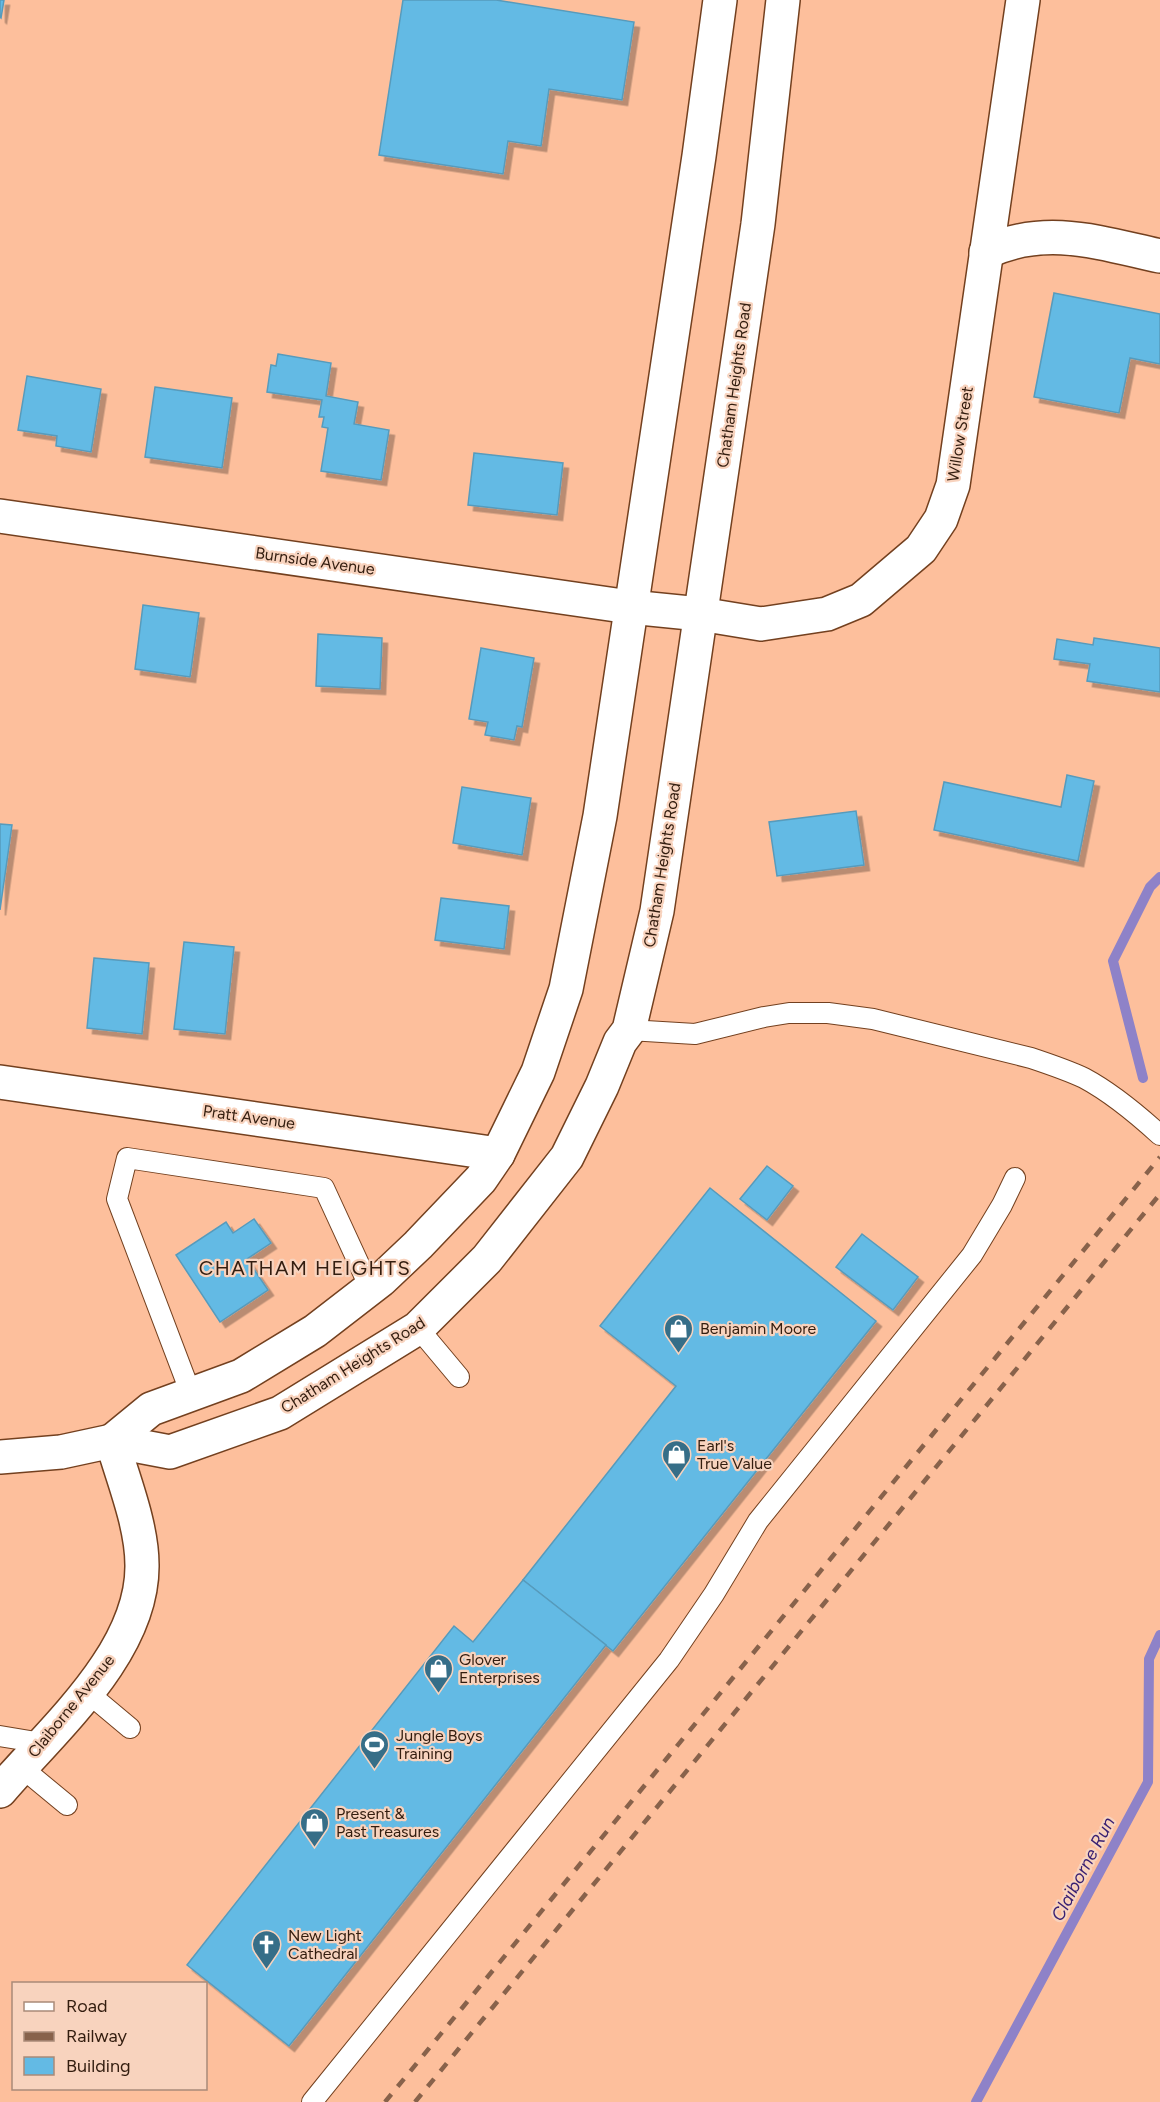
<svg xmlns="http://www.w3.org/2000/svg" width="1160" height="2102" font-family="Figtree,sans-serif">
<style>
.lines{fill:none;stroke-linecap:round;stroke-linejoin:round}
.stream{stroke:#8e82c8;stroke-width:10}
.building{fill:#63bae4;stroke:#579bbc;stroke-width:1.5;filter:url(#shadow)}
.lane-casing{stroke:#73401f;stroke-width:22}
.street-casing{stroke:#73401f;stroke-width:36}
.secondary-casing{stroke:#73401f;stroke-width:36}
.lane{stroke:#fff;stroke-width:20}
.street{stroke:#fff;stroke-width:33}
.secondary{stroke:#fff;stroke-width:33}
.rail{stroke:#88624b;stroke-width:4.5;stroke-dasharray:10 10;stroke-linecap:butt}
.labels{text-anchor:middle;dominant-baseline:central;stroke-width:4.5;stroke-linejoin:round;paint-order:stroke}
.street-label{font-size:16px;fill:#331d0f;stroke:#f8d3be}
.poi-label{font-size:16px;fill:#331d0f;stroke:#f8d3be;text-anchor:start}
.water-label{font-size:18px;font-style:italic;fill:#381f71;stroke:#f8d3be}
.quarter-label{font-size:20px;letter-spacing:1.5px;fill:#331d0f;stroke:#f8d3be}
</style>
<defs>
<filter id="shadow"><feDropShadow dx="5.5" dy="5.5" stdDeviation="0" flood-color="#0004"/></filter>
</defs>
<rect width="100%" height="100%" fill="#fdbf9c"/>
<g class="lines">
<g class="stream">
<path d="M 1143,1078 L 1113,961 L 1150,887 L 1160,877"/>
<path d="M 976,2102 L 1148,1782 L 1149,1659 L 1160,1635"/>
</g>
</g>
<g class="building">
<path d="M 0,0 L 4,0 L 1,18 L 0,17 Z"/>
<path d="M 403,0 L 496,0 L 634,22 L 622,100 L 549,89 L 541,146 L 508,141 L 503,174 L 379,155 Z"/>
<path d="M 1054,293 L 1160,314 L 1160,364 L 1130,358 L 1119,413 L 1034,397 Z"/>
<path d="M 278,354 L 331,363 L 326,396 L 358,402 L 354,424 L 389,430 L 381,480 L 321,471 L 328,428 L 322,427 L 324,417 L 319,417 L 322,400 L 267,392 L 271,365 L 276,366 Z"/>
<path d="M 27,376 L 101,389 L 91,452 L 56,446 L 57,436 L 18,430 Z"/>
<path d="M 155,387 L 232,398 L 222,468 L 145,457 Z"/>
<path d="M 474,453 L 563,463 L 557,515 L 468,505 Z"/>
<path d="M 143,605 L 199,613 L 190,677 L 135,669 Z"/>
<path d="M 318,634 L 382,638 L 380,689 L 316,686 Z"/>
<path d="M 1094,638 L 1160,648 L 1160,692 L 1087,681 L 1090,664 L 1054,659 L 1057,639 L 1093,645 Z"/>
<path d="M 481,648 L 534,658 L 522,727 L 517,726 L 514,740 L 485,735 L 488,722 L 469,719 Z"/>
<path d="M 1067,775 L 1094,781 L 1078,861 L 934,830 L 944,782 L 1061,807 Z"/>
<path d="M 462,787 L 531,798 L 522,855 L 453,843 Z"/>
<path d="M 856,811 L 864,865 L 777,876 L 769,822 Z"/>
<path d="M 0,824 L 12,825 L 0,910 Z"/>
<path d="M 441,898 L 509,906 L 504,949 L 435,940 Z"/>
<path d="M 184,942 L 234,947 L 225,1034 L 174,1029 Z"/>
<path d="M 94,958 L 149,963 L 142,1034 L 87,1028 Z"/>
<path d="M 767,1166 L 793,1186 L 767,1220 L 740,1199 Z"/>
<path d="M 710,1188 L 876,1321 L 613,1651 L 523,1580 L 676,1386 L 600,1326 Z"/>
<path d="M 254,1219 L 271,1243 L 247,1259 L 268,1290 L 220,1322 L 176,1255 L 226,1222 L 233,1233 Z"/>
<path d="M 862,1234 L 918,1277 L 893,1310 L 836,1267 Z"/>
<path d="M 523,1580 L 606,1645 L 289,2046 L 187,1965 L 454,1626 L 473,1642 Z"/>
</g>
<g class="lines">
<defs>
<g id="lane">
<path d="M 629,1030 L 695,1034 L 764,1017 L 789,1013 L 828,1013 L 873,1019 L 1031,1058 C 1049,1064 1067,1070 1084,1078 C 1112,1093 1137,1114 1160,1135"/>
<path d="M 418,1328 L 459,1377"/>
<path d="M 191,1394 L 117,1199 L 127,1158 L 324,1188 L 370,1288"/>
<path d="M 87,1692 L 130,1728"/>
<path d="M 0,1736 L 42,1743"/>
<path d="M 21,1767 L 67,1805"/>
<path d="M 312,2102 L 669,1660 L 714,1594 L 758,1521 L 972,1255 L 1002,1205 L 1015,1178"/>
</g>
<g id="street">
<path d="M 986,252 C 1046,224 1100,243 1160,256"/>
<path d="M 0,516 L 630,607 L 700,614 L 761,624 L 827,614 L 861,600 L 921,549 L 941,519 L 953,485 L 1023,0"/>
<path d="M 0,1082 L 498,1154"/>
<path d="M 0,1791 C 53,1729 143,1652 142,1565 C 142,1525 123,1479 112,1441"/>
</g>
<g id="secondary">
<path d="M 112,1441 L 151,1409 L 241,1376 L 315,1331 L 381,1280 L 418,1245 L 481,1179 L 498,1154 L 538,1072 L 566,989 L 600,816 L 699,156 L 720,0"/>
<path d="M 0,1457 L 61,1452 L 112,1441 L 170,1452 L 280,1413 L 418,1328 L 487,1259 L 567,1157 L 602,1086 L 620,1042 L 629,1030 L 657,911 L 758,224 L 783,0"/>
</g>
</defs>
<use href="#lane" class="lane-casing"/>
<use href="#street" class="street-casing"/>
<use href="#secondary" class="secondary-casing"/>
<use href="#lane" class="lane"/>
<use href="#street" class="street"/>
<use href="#secondary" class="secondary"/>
<g class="rail">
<path d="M 385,2102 L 1160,1157"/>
<path d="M 415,2102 L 1160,1194"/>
</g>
</g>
<defs>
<symbol id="shop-pin" viewBox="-11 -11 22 30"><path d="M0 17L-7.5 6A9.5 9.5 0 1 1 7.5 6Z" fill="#366e88" stroke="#f8d3be"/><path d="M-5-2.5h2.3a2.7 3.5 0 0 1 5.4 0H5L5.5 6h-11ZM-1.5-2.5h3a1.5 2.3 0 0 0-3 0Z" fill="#fff"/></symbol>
<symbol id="stadium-pin" viewBox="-11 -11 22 30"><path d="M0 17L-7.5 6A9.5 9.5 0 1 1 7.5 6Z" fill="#366e88" stroke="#f8d3be"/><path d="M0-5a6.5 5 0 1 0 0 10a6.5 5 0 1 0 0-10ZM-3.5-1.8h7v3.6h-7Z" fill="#fff"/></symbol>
<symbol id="church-pin" viewBox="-11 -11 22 30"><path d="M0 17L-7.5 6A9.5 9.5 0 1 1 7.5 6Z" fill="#366e88" stroke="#f8d3be"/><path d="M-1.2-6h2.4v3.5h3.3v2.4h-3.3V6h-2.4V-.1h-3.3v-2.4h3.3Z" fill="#fff"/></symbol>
</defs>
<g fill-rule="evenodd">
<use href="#shop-pin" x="662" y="1312" width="33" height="45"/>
<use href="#shop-pin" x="660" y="1438" width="33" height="45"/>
<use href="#shop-pin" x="422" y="1652" width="33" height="45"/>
<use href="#stadium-pin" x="358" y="1728" width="33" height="45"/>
<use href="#shop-pin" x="298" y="1806" width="33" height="45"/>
<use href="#church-pin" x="250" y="1928" width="33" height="45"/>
</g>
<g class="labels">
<g class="street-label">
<text transform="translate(734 385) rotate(-82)">Chatham Heights Road</text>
<text transform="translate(960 434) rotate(-81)">Willow Street</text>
<text transform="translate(315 561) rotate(8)">Burnside Avenue</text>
<text transform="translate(662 865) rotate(-81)">Chatham Heights Road</text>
<text transform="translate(249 1117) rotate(8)">Pratt Avenue</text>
<text transform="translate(353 1365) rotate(-32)">Chatham Heights Road</text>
<text transform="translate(71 1706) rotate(-51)">Claiborne Avenue</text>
</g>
<g class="poi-label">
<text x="700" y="1328">Benjamin Moore</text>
<text x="697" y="1445">Earl's<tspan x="697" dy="18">True Value</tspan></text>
<text x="459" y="1659">Glover<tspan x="459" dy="18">Enterprises</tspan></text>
<text x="396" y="1735">Jungle Boys<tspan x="396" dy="18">Training</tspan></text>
<text x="336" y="1813">Present &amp;<tspan x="336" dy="18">Past Treasures</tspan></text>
<text x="288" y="1935">New Light<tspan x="288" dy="18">Cathedral</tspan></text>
</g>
<g class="water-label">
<text transform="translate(1083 1869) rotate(-62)">Claiborne Run</text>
</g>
<g class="quarter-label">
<text x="305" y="1268">CHATHAM HEIGHTS</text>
</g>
</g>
<rect x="12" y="1982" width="195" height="108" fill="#f8d3be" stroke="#a98a78" stroke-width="1.5"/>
<rect x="24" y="2002" width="30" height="9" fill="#ffffff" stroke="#a98a78" stroke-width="1.5"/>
<text x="66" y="2012" font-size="18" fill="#331d0f">Road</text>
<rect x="24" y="2032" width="30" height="9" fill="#88624b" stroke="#a98a78" stroke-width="1.5"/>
<text x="66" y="2042" font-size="18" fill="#331d0f">Railway</text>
<rect x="24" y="2057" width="30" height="18" fill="#63bae4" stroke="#a98a78" stroke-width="1.5"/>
<text x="66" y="2072" font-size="18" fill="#331d0f">Building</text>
</svg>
